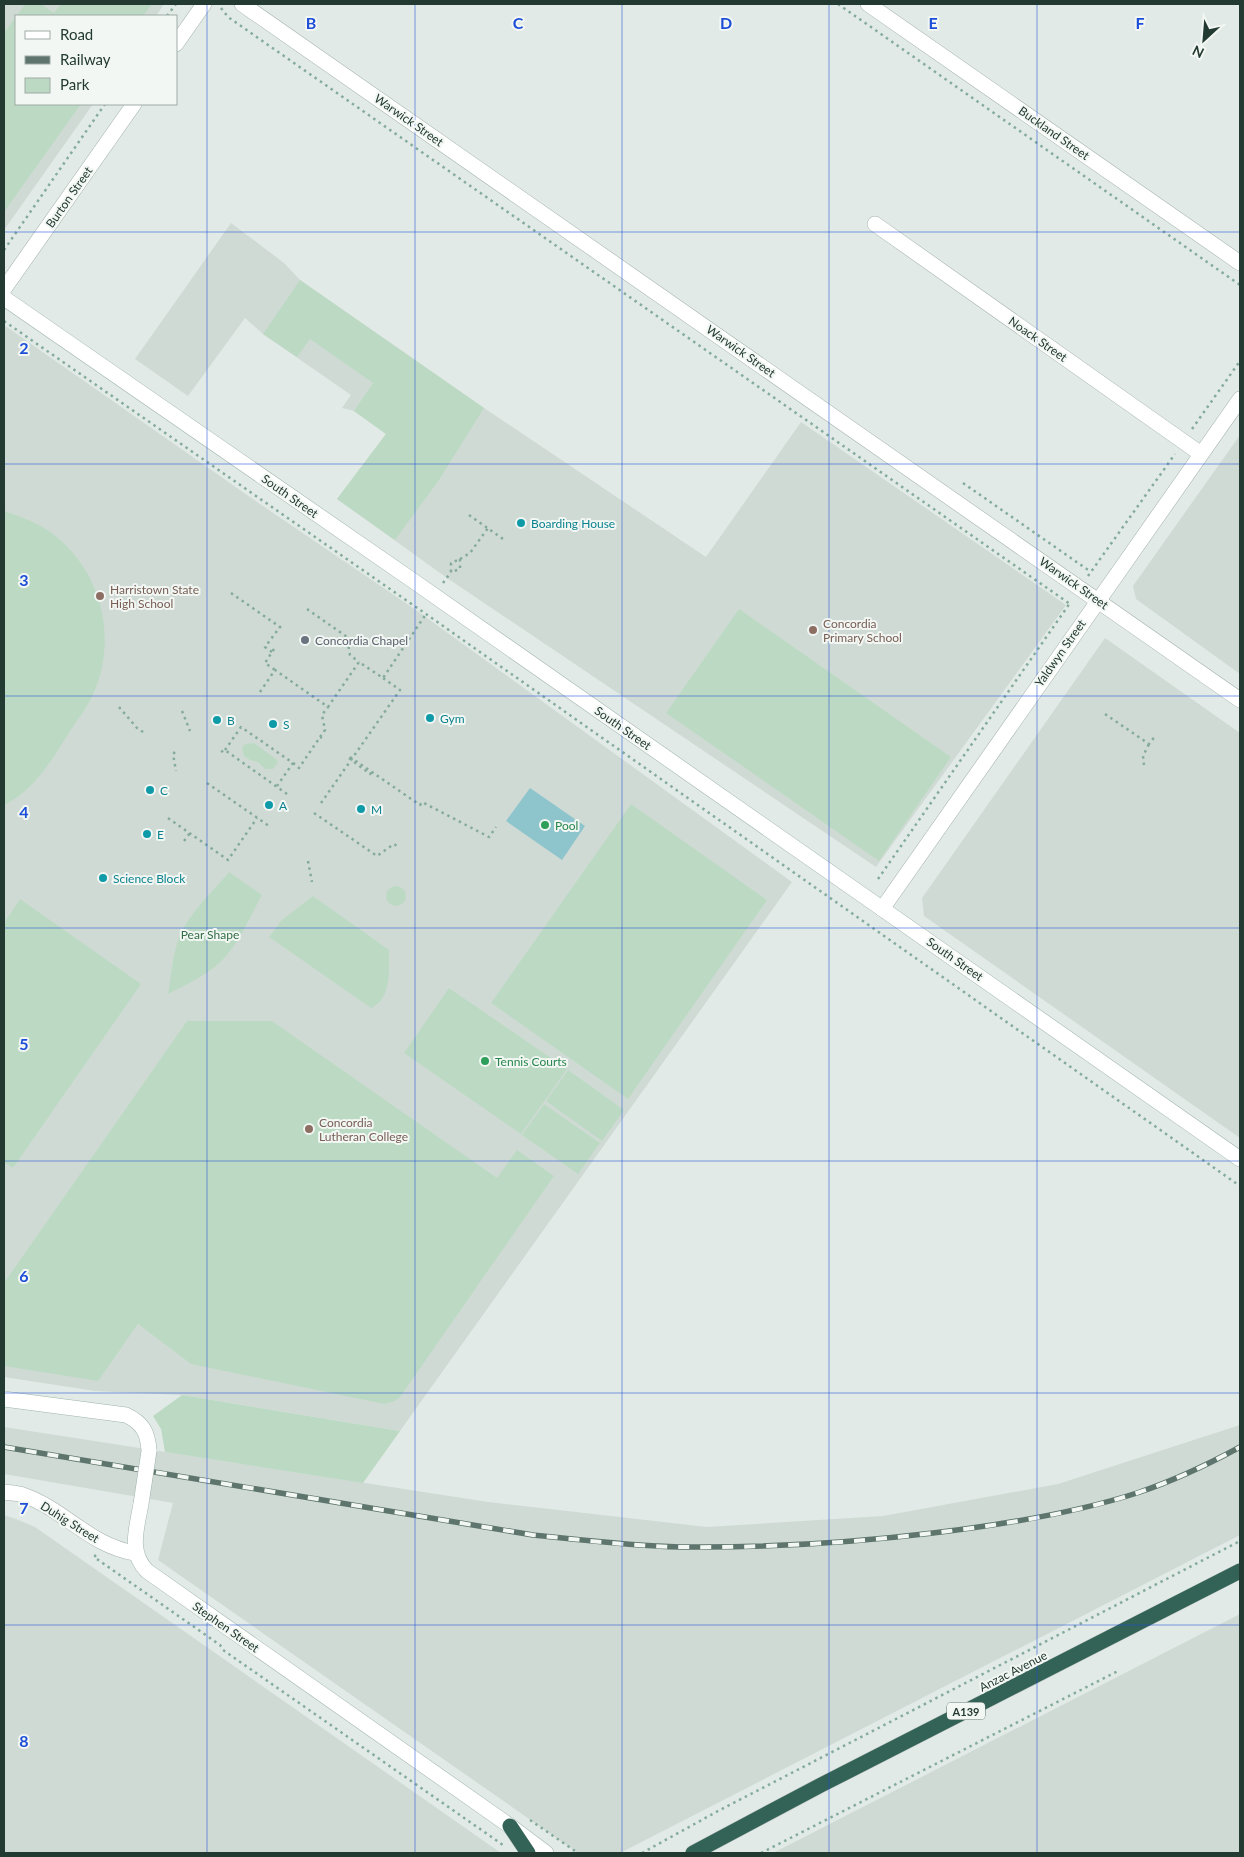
<svg xmlns="http://www.w3.org/2000/svg" width="1244" height="1857" font-family="Lato,sans-serif">
<style>
.built{fill:#d0dad5}
.green{fill:#bcdac3}
.water{fill:#8ec4cb}
.lines{fill:none;stroke-linecap:round;stroke-linejoin:round}
.street-casing{stroke:#a4b2ac;stroke-width:16}
.secondary-casing{stroke:#a1b5ad;stroke-width:16}
.highway-casing{stroke:#bdc4c2;stroke-width:16}
.path{stroke:#85ab9d;stroke-width:2.5;stroke-dasharray:2.5 4;stroke-linecap:butt}
.street{stroke:#fff;stroke-width:15}
.secondary{stroke:#fff;stroke-width:15}
.highway{stroke:#326356;stroke-width:15}
.rail-casing{stroke:#5e756e;stroke-width:5.5}
.rail{stroke:#f2f7f4;stroke-width:4;stroke-dasharray:11;stroke-linecap:butt}
.secondary-bridge-casing{stroke:#a1b5ad;stroke-width:16;stroke-linecap:butt}
.secondary-bridge{stroke:#fff;stroke-width:15}
.grid{fill:none;stroke:#1d4ed8;stroke-width:1;stroke-opacity:0.55}
.culture-dot{fill:#0f9aa8;stroke:#f2f7f4;stroke-width:2}
.education-dot{fill:#8d6e63;stroke:#f2f7f4;stroke-width:2}
.worship-dot{fill:#6b7280;stroke:#f2f7f4;stroke-width:2}
.leisure-dot{fill:#2e9e5b;stroke:#f2f7f4;stroke-width:2}
.labels{text-anchor:middle;dominant-baseline:central;stroke-width:4;stroke-linejoin:round;paint-order:stroke}
.shield{fill:#f2f7f4;stroke:#61736c;stroke-width:1}
.shield-label{font-size:11px;font-weight:bold;fill:#233a32}
.street-label{font-size:12px;fill:#233a32;stroke:#f2f7f4}
.culture-label{font-size:12px;fill:#0d838f;stroke:#f2f7f4;text-anchor:start}
.education-label{font-size:12px;fill:#785e54;stroke:#f2f7f4;text-anchor:start}
.worship-label{font-size:12px;fill:#5b616d;stroke:#f2f7f4;text-anchor:start}
.leisure-label{font-size:12px;fill:#27864d;stroke:#f2f7f4;text-anchor:start}
.park-label{font-size:12px;fill:#316d45;stroke:#f2f7f4}
.grid-label{font-size:16px;text-anchor:middle;font-weight:bold;fill:#1d4ed8;stroke:#f2f7f4;stroke-width:4;stroke-linejoin:round;paint-order:stroke}
</style>
<rect width="100%" height="100%" fill="#e1eae6"/>
<g class="built">
<path d="M 4,4 L 164,4 L 156,16 L 16,16 L 16,104 L 93,104 L 4,230 Z"/>
<path d="M 231,223 L 284,263 L 300,280 L 484,408 L 706,557 L 801,422 L 1066,605 L 876,867 L 447,578 L 337,499 L 386,434 L 354,411 L 342,408 L 351,395 L 263,334 L 245,318 L 188,396 L 135,359 Z"/>
<path d="M 4,325 L 260,504 L 416,610 L 792,882 L 400,1431 L 182,1395 L 95,1391 L 4,1377 Z"/>
<path d="M 1240,435 L 1240,674 L 1136,599 L 1133,586 Z"/>
<path d="M 1105,638 L 1240,733 L 1240,1138 L 924,916 L 922,898 Z"/>
<path d="M 1240,1425 L 1240,1535 L 620,1853 L 578,1853 L 158,1560 L 173,1503 L 4,1474 L 4,1427 L 488,1502 L 707,1527 L 883,1516 L 1058,1484 Z"/>
<path d="M 4,1515 L 16,1519 L 35,1527 L 501,1853 L 4,1853 Z"/>
<path d="M 1240,1614 L 1240,1853 L 773,1853 Z"/>
</g>
<g class="green">
<path d="M 25,4 L 41,4 L 54,13 L 61,4 L 152,4 L 143,16 L 16,16 L 16,104 L 81,104 L 4,212 L 4,33 Z"/>
<path d="M 300,280 L 484,408 L 439,480 L 395,540 L 337,499 L 386,434 L 354,411 L 373,383 L 310,339 L 297,357 L 263,334 Z"/>
<path d="M 4,511 C 20,516 35,522 49,531 C 100,567 118,634 95,690 C 89,706 76,721 67,736 C 50,763 33,791 4,805 Z"/>
<path d="M 739,609 L 951,757 L 879,861 L 666,713 Z"/>
<path d="M 254,743 L 276,759 L 278,762 L 273,769 L 265,769 L 258,762 L 250,760 L 244,756 L 242,748 L 245,744 Z"/>
<path d="M 631,804 L 767,900 L 628,1099 L 491,1003 Z"/>
<path d="M 229,872 L 262,895 C 248,920 236,952 212,969 C 199,979 183,986 168,994 C 171,977 172,960 177,944 C 185,916 211,894 229,872 Z"/>
<circle cx="396" cy="896" r="10"/>
<path d="M 313,896 L 389,950 C 389,969 392,999 371,1008 L 269,937 L 282,920 Z"/>
<path d="M 20,899 L 141,984 L 13,1168 L 4,1162 L 4,923 Z"/>
<path d="M 449,988 L 567,1069 L 521,1134 L 404,1053 Z"/>
<path d="M 187,1021 L 272,1021 L 497,1178 L 517,1150 L 554,1176 L 400,1397 L 395,1401 L 384,1404 L 191,1364 L 138,1324 L 98,1381 L 4,1366 L 4,1283 Z"/>
<path d="M 568,1070 L 624,1110 L 602,1141 L 546,1101 Z"/>
<path d="M 544,1104 L 600,1143 L 578,1174 L 522,1135 Z"/>
<path d="M 182,1395 L 400,1431 L 363,1483 L 165,1452 L 161,1429 L 153,1416 Z"/>
</g>
<path class="water" d="M 530,788 L 585,826 L 562,860 L 506,821 Z"/>
<g class="lines">
<defs>
<g id="street">
<path d="M 242,4 L 1240,700"/>
<path d="M 868,4 L 1240,263"/>
<path d="M 176,44 L 204,4"/>
<path d="M 875,224 L 1201,454"/>
<path d="M 4,289 L 134,104"/>
<path d="M 882,909 L 1240,399"/>
<path d="M 4,1492 C 10,1493 17,1493 23,1495 C 64,1509 90,1546 135,1553"/>
</g>
<g id="secondary">
<path d="M 4,298 L 412,580 L 1240,1159"/>
<path d="M 4,1399 L 126,1415 C 143,1423 148,1433 149,1451"/>
<path d="M 141,1504 C 137,1527 128,1552 147,1571 L 510,1826 L 546,1853"/>
</g>
<g id="highway">
<path d="M 510,1826 L 528,1853"/>
<path d="M 693,1853 L 821,1785 L 1240,1571"/>
</g>
</defs>
<use href="#street" class="street-casing"/>
<use href="#secondary" class="secondary-casing"/>
<use href="#highway" class="highway-casing"/>
<g class="path">
<path d="M 838,4 L 1240,285"/>
<path d="M 221,8 L 228,17 L 1070,604"/>
<path d="M 167,16 L 176,4"/>
<path d="M 4,250 L 105,104"/>
<path d="M 4,321 L 426,614 L 1240,1186"/>
<path d="M 1192,429 L 1240,361"/>
<path d="M 963,483 L 1091,572"/>
<path d="M 469,515 L 506,541"/>
<path d="M 460,559 L 470,553 L 488,528"/>
<path d="M 460,559 L 460,569 L 451,572 L 451,563 Z"/>
<path d="M 1088,576 L 1175,454"/>
<path d="M 443,583 L 451,572"/>
<path d="M 231,593 L 280,627"/>
<path d="M 307,609 L 347,637 L 350,655 L 359,662"/>
<path d="M 274,649 L 265,663 L 275,670"/>
<path d="M 272,652 L 265,647 L 280,627 L 282,629"/>
<path d="M 260,692 L 275,670 L 328,707 L 359,662 L 383,678 L 426,614"/>
<path d="M 119,707 L 137,728 L 146,734"/>
<path d="M 182,711 L 190,731"/>
<path d="M 1105,714 L 1149,744 L 1156,735"/>
<path d="M 320,737 L 325,730 L 322,715 L 328,707"/>
<path d="M 225,750 L 241,727 L 293,763 L 277,786"/>
<path d="M 175,752 L 173,754 L 176,771"/>
<path d="M 221,752 L 225,750 L 287,794"/>
<path d="M 350,757 L 420,805 L 422,802 L 489,837 L 496,827"/>
<path d="M 349,758 L 370,774 L 372,772"/>
<path d="M 293,763 L 299,768 L 320,737 L 322,738"/>
<path d="M 1144,765 L 1143,756 L 1149,744"/>
<path d="M 207,783 L 269,826"/>
<path d="M 321,803 L 400,690 L 383,678"/>
<path d="M 314,813 L 377,856 L 394,844 L 397,846"/>
<path d="M 168,818 L 228,860 L 257,818"/>
<path d="M 184,841 L 190,833"/>
<path d="M 308,861 L 312,882"/>
<path d="M 878,879 L 1070,603"/>
<path d="M 96,1555 L 94,1557 L 220,1645 L 223,1650 L 503,1845"/>
<path d="M 530,1820 L 578,1853"/>
<path d="M 642,1853 L 718,1811 L 1240,1541"/>
<path d="M 761,1853 L 1120,1670"/>
</g>
<use href="#street" class="street"/>
<use href="#secondary" class="secondary"/>
<use href="#highway" class="highway"/>
<defs>
<path id="rail" d="M 4,1447 L 533,1535 C 582,1540 631,1546 680,1547 C 765,1548 849,1543 933,1533 C 1000,1525 1072,1514 1137,1493 C 1173,1481 1207,1465 1240,1447"/>
</defs>
<use href="#rail" class="rail-casing"/>
<use href="#rail" class="rail"/>
<defs>
<path id="secondary-bridge" d="M 141,1504 L 149,1451"/>
</defs>
<use href="#secondary-bridge" class="secondary-bridge-casing"/>
<use href="#secondary-bridge" class="secondary-bridge"/>
</g>
<path class="grid" d="M 207,4 L 207,1853M 415,4 L 415,1853M 622,4 L 622,1853M 829,4 L 829,1853M 1037,4 L 1037,1853M 4,232 L 1240,232M 4,464 L 1240,464M 4,696 L 1240,696M 4,928 L 1240,928M 4,1161 L 1240,1161M 4,1393 L 1240,1393M 4,1625 L 1240,1625"/>
<g class="culture-dot">
<circle cx="521" cy="523" r="5"/>
<circle cx="430" cy="718" r="5"/>
<circle cx="217" cy="720" r="5"/>
<circle cx="273" cy="724" r="5"/>
<circle cx="150" cy="790" r="5"/>
<circle cx="269" cy="805" r="5"/>
<circle cx="361" cy="809" r="5"/>
<circle cx="147" cy="834" r="5"/>
<circle cx="103" cy="878" r="5"/>
</g>
<g class="education-dot">
<circle cx="100" cy="596" r="5"/>
<circle cx="813" cy="630" r="5"/>
<circle cx="309" cy="1129" r="5"/>
</g>
<circle class="worship-dot" cx="305" cy="640" r="5"/>
<g class="leisure-dot">
<circle cx="545" cy="825" r="5"/>
<circle cx="485" cy="1061" r="5"/>
</g>
<g class="labels">
<rect class="shield" x="947" y="1702.5" width="38" height="17" rx="4"/>
<g class="shield-label">
<text x="966" y="1711">A139</text>
</g>
<g class="street-label">
<text transform="translate(409 120) rotate(35)">Warwick Street</text>
<text transform="translate(1054 133) rotate(35)">Buckland Street</text>
<text transform="translate(69 197) rotate(-55)">Burton Street</text>
<text transform="translate(1038 339) rotate(35)">Noack Street</text>
<text transform="translate(741 351) rotate(35)">Warwick Street</text>
<text transform="translate(290 496) rotate(35)">South Street</text>
<text transform="translate(1074 583) rotate(35)">Warwick Street</text>
<text transform="translate(1060 653) rotate(-55)">Yaldwyn Street</text>
<text transform="translate(623 728) rotate(35)">South Street</text>
<text transform="translate(955 959) rotate(35)">South Street</text>
<text transform="translate(70 1522) rotate(32)">Duhig Street</text>
<text transform="translate(226 1627) rotate(35)">Stephen Street</text>
<text transform="translate(1013 1671) rotate(-27)">Anzac Avenue</text>
</g>
<g class="culture-label">
<text x="531" y="523">Boarding House</text>
<text x="440" y="718">Gym</text>
<text x="227" y="720">B</text>
<text x="283" y="724">S</text>
<text x="160" y="790">C</text>
<text x="279" y="805">A</text>
<text x="371" y="809">M</text>
<text x="157" y="834">E</text>
<text x="113" y="878">Science Block</text>
</g>
<g class="education-label">
<text x="110" y="589">Harristown State<tspan x="110" dy="14">High School</tspan></text>
<text x="823" y="623">Concordia<tspan x="823" dy="14">Primary School</tspan></text>
<text x="319" y="1122">Concordia<tspan x="319" dy="14">Lutheran College</tspan></text>
</g>
<g class="worship-label">
<text x="315" y="640">Concordia Chapel</text>
</g>
<g class="leisure-label">
<text x="555" y="825">Pool</text>
<text x="495" y="1061">Tennis Courts</text>
</g>
<g class="park-label">
<text x="210" y="934">Pear Shape</text>
</g>
</g>
<g class="grid-label">
<text x="311" y="29">B</text>
<text x="518" y="29">C</text>
<text x="726" y="29">D</text>
<text x="933" y="29">E</text>
<text x="1140" y="29">F</text>
<text x="24" y="354">2</text>
<text x="24" y="586">3</text>
<text x="24" y="818">4</text>
<text x="24" y="1050">5</text>
<text x="24" y="1282">6</text>
<text x="24" y="1514">7</text>
<text x="24" y="1747">8</text>
</g>
<rect width="1244" height="1857" fill="none" stroke="#233a32" stroke-width="10"/>
<rect x="15" y="15" width="162" height="90" fill="#f2f7f4" stroke="#9faba6"/>
<rect x="25" y="31" width="25" height="8" fill="#ffffff" stroke="#9faba6"/>
<text x="60" y="40" font-size="15" fill="#233a32">Road</text>
<rect x="25" y="56" width="25" height="8" fill="#5e756e" stroke="#9faba6"/>
<text x="60" y="65" font-size="15" fill="#233a32">Railway</text>
<rect x="25" y="78" width="25" height="15" fill="#bcdac3" stroke="#9faba6"/>
<text x="60" y="90" font-size="15" fill="#233a32">Park</text>
<g transform="translate(1204 40) rotate(206)" stroke="#f2f7f4" stroke-width="4" paint-order="stroke">
<path d="M0-4L9 19L0 12L-9 19Z" fill="#233a32"/>
<text y="-8" font-size="14" font-weight="bold" text-anchor="middle" fill="#233a32">N</text>
</g>
</svg>
